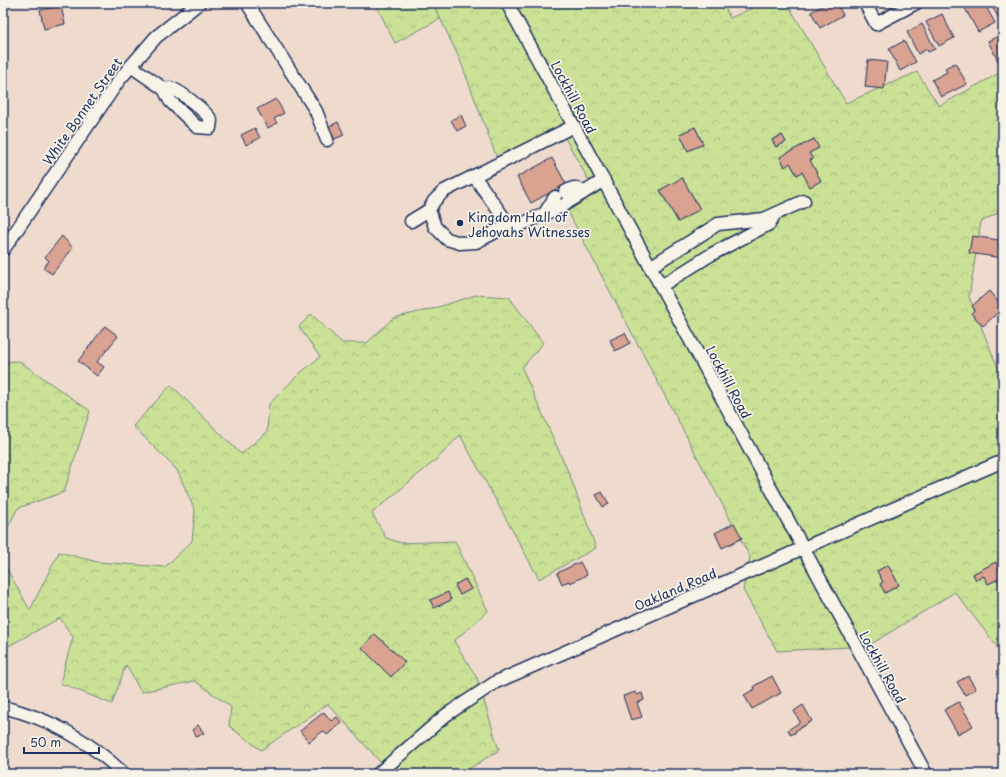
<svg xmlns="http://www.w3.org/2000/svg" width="1006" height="777" font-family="'Playpen Sans',sans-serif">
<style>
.grass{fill:url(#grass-tufts);stroke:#72887a}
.forest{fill:url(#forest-crowns);stroke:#72887a;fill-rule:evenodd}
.building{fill:#d9a291;stroke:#1b2f5e}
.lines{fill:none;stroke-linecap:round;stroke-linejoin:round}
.minor-casing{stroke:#1b2f5e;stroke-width:15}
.minor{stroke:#f7f3e8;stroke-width:12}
.poi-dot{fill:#1b2f5e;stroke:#f7f3e8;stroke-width:1.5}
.labels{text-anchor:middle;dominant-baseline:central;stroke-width:3.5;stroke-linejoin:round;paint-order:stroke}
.street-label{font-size:13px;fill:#1b2f5e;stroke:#f7f3e8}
.poi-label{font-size:13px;fill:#1b2f5e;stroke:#f7f3e8;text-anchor:start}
</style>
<defs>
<pattern id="grass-tufts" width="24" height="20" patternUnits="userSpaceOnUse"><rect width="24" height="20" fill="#cae196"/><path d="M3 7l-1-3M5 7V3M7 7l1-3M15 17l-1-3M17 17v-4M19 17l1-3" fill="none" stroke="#adc184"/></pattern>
<pattern id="forest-crowns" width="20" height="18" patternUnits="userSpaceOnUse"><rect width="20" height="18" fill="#cae196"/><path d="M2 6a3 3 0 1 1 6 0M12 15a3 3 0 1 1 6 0" fill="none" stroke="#adc184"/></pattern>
</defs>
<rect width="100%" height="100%" fill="#eedbce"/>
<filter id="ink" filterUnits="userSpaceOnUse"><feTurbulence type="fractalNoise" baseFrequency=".025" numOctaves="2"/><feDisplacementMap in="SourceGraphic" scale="8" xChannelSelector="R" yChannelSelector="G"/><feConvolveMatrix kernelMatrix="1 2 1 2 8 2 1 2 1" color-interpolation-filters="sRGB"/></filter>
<g filter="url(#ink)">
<path class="grass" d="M 375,3 L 433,3 L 440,19 L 395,43 Z"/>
<g class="forest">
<path d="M 433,3 L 723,3 L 730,18 L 764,3 L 787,3 L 846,103 L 917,72 L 939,106 L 1003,71 L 1003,210 L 981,222 L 969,297 L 1003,380 L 1003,575 L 996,562 L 973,574 L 976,580 L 984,576 L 988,584 L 1003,577 L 1003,651 L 1001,652 L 955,592 L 868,646 L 777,651 L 743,590 L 750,557 L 566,208 L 595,192 L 559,127 L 498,161 L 460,60 ZM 695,127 L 703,144 L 688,151 L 680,134 ZM 782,135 L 786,142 L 776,147 L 772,140 ZM 814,139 L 819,148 L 809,153 L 812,159 L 802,172 L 797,175 L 790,163 L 785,166 L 780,157 ZM 682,178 L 700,209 L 678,221 L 660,191 ZM 888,565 L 899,585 L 885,593 L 880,584 L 883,582 L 877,571 Z"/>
<path d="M 476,295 L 509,297 L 543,343 L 522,368 L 570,476 L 596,548 L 539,579 L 460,435 L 437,459 L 372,513 L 386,538 L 401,543 L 455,541 L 488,611 L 454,641 L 477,678 L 499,750 L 461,774 L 391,774 L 328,704 L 261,750 L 229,726 L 231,707 L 195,681 L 141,692 L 126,665 L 112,704 L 60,683 L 73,637 L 60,618 L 3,649 L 3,562 L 30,610 L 59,552 L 97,562 L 165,567 L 192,541 L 195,511 L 177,470 L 133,426 L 171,385 L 241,454 L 267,432 L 269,404 L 299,374 L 320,357 L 299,327 L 311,314 L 342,343 L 367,343 L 393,318 L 432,309 ZM 465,579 L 471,589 L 460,595 L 455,585 ZM 448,592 L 451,600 L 434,608 ZM 375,634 L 404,662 L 391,677 L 362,648 Z"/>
<path d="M 19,361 L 90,411 L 64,492 L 18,508 L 3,536 L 3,362 Z"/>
</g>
<g class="building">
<path d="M 827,3 L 843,3 L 844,5 L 839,8 L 843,15 L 820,28 L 811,12 Z"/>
<path d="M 962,3 L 984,3 L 995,23 L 978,32 Z"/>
<path d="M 990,3 L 1003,3 L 1003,21 L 1001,22 Z"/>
<path d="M 61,6 L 65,24 L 44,29 L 40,10 Z"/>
<path d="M 942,14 L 954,38 L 939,46 L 926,22 Z"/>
<path d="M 922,24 L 935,49 L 928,52 L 927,49 L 918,54 L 907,32 Z"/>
<path d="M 998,36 L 1001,40 L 1003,39 L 1003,61 L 999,63 L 988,41 Z"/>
<path d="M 904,41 L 916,62 L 900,71 L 889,49 Z"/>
<path d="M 868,60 L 887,62 L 884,89 L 865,87 Z"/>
<path d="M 955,63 L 967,84 L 941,97 L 932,80 L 947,72 L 945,68 Z"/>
<path d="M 276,99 L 284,113 L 274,119 L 277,123 L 268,128 L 257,109 Z"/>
<path d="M 461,115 L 466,126 L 457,131 L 451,120 Z"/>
<path d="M 338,122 L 344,135 L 330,141 L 324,129 Z"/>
<path d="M 695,127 L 703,144 L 688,151 L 680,134 Z"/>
<path d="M 255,128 L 260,138 L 246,145 L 241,135 Z"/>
<path d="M 782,135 L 786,142 L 776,147 L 772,140 Z"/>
<path d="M 814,139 L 819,148 L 809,153 L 813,159 L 810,160 L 821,181 L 810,187 L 802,172 L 797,175 L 790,163 L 785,167 L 780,157 Z"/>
<path d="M 552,158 L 566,184 L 531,203 L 517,177 Z"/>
<path d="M 682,178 L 700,209 L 678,222 L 660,190 Z"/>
<path d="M 62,236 L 73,248 L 52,274 L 43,268 L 49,261 L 45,257 Z"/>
<path d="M 972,236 L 999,240 L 998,247 L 1003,248 L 1002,258 L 969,253 Z"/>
<path d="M 989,291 L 1003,308 L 983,326 L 971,313 L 975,310 L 972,306 Z"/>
<path d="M 105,326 L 118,336 L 97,362 L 104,367 L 97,376 L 78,361 Z"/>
<path d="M 625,333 L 630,343 L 615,351 L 610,340 Z"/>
<path d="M 602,492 L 609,504 L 603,507 L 596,495 Z"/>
<path d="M 734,523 L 742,538 L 722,548 L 715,533 Z"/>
<path d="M 580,562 L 587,575 L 570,583 L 569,581 L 562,584 L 557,573 Z"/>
<path d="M 996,562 L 1003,577 L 988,584 L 984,576 L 976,580 L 973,574 Z"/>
<path d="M 888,565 L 899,585 L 885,593 L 880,584 L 883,582 L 877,571 Z"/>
<path d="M 465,579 L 471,589 L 460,595 L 455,585 Z"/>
<path d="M 448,592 L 451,600 L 434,608 L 430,600 Z"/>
<path d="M 375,634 L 405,662 L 391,677 L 362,648 Z"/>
<path d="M 772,676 L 781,693 L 752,709 L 744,695 L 755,689 L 754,686 Z"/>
<path d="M 968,676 L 976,689 L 965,695 L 957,682 Z"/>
<path d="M 636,692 L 637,695 L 642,693 L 644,700 L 637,703 L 642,717 L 631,720 L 623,696 Z"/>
<path d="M 959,702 L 973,726 L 958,734 L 944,710 Z"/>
<path d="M 803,705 L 812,721 L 795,731 L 796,732 L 791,735 L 788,730 L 800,722 L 794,711 Z"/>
<path d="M 324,712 L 331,721 L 337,717 L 342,723 L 327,735 L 323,731 L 309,742 L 300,731 Z"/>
<path d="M 198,725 L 204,733 L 197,737 L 192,730 Z"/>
</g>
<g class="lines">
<defs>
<g id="minor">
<path d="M 247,3 L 316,111 L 327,140"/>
<path d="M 507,3 L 926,774"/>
<path d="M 865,3 L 876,24 L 916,3"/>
<path d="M 131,66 L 164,89 L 170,101 L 197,127 L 210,128 L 211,120 C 206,112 180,90 170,88 C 169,88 165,89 164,89"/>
<path d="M 574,126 L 444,191 L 434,201 L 429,210 L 435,227 L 447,239 L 460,243 L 476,242 L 509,225 L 520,225 L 562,206 L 604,180"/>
<path d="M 474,176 L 509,225"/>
<path d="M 565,192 C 573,187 577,186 583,193"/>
<path d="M 545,213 L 555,197"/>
<path d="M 411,221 L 429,210"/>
<path d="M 3,250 L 119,80 L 156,37 L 199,3"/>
<path d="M 650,267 L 718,224 L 764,219 L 804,201"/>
<path d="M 661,286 L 712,254 L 769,224 L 773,217"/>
<path d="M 3,707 C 51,719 88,740 124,774"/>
<path d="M 378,774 L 446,715 L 496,682 L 1003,461"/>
</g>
</defs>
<use href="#minor" class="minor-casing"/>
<use href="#minor" class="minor"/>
</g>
</g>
<circle class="poi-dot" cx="460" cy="223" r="4"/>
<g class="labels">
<g class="street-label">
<text transform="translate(574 97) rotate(62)">Lockhill Road</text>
<text transform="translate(82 111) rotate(-55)">White Bonnet Street</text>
<text transform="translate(729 382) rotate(62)">Lockhill Road</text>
<text transform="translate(675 589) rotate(-23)">Oakland Road</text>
<text transform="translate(883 667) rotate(61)">Lockhill Road</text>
</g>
<g class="poi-label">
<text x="468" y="216">Kingdom Hall of<tspan x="468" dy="15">Jehovahs Witnesses</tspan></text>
</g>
</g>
<rect width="1006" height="777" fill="none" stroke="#f7f3e8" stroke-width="16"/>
<rect x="8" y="8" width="990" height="761" fill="none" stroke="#1b2f5e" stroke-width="1.5" filter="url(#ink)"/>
<path d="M24 747v6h75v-6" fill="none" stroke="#1b2f5e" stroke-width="2"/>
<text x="30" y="747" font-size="12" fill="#1b2f5e" stroke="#f7f3e8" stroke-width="3" paint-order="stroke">50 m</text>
</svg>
